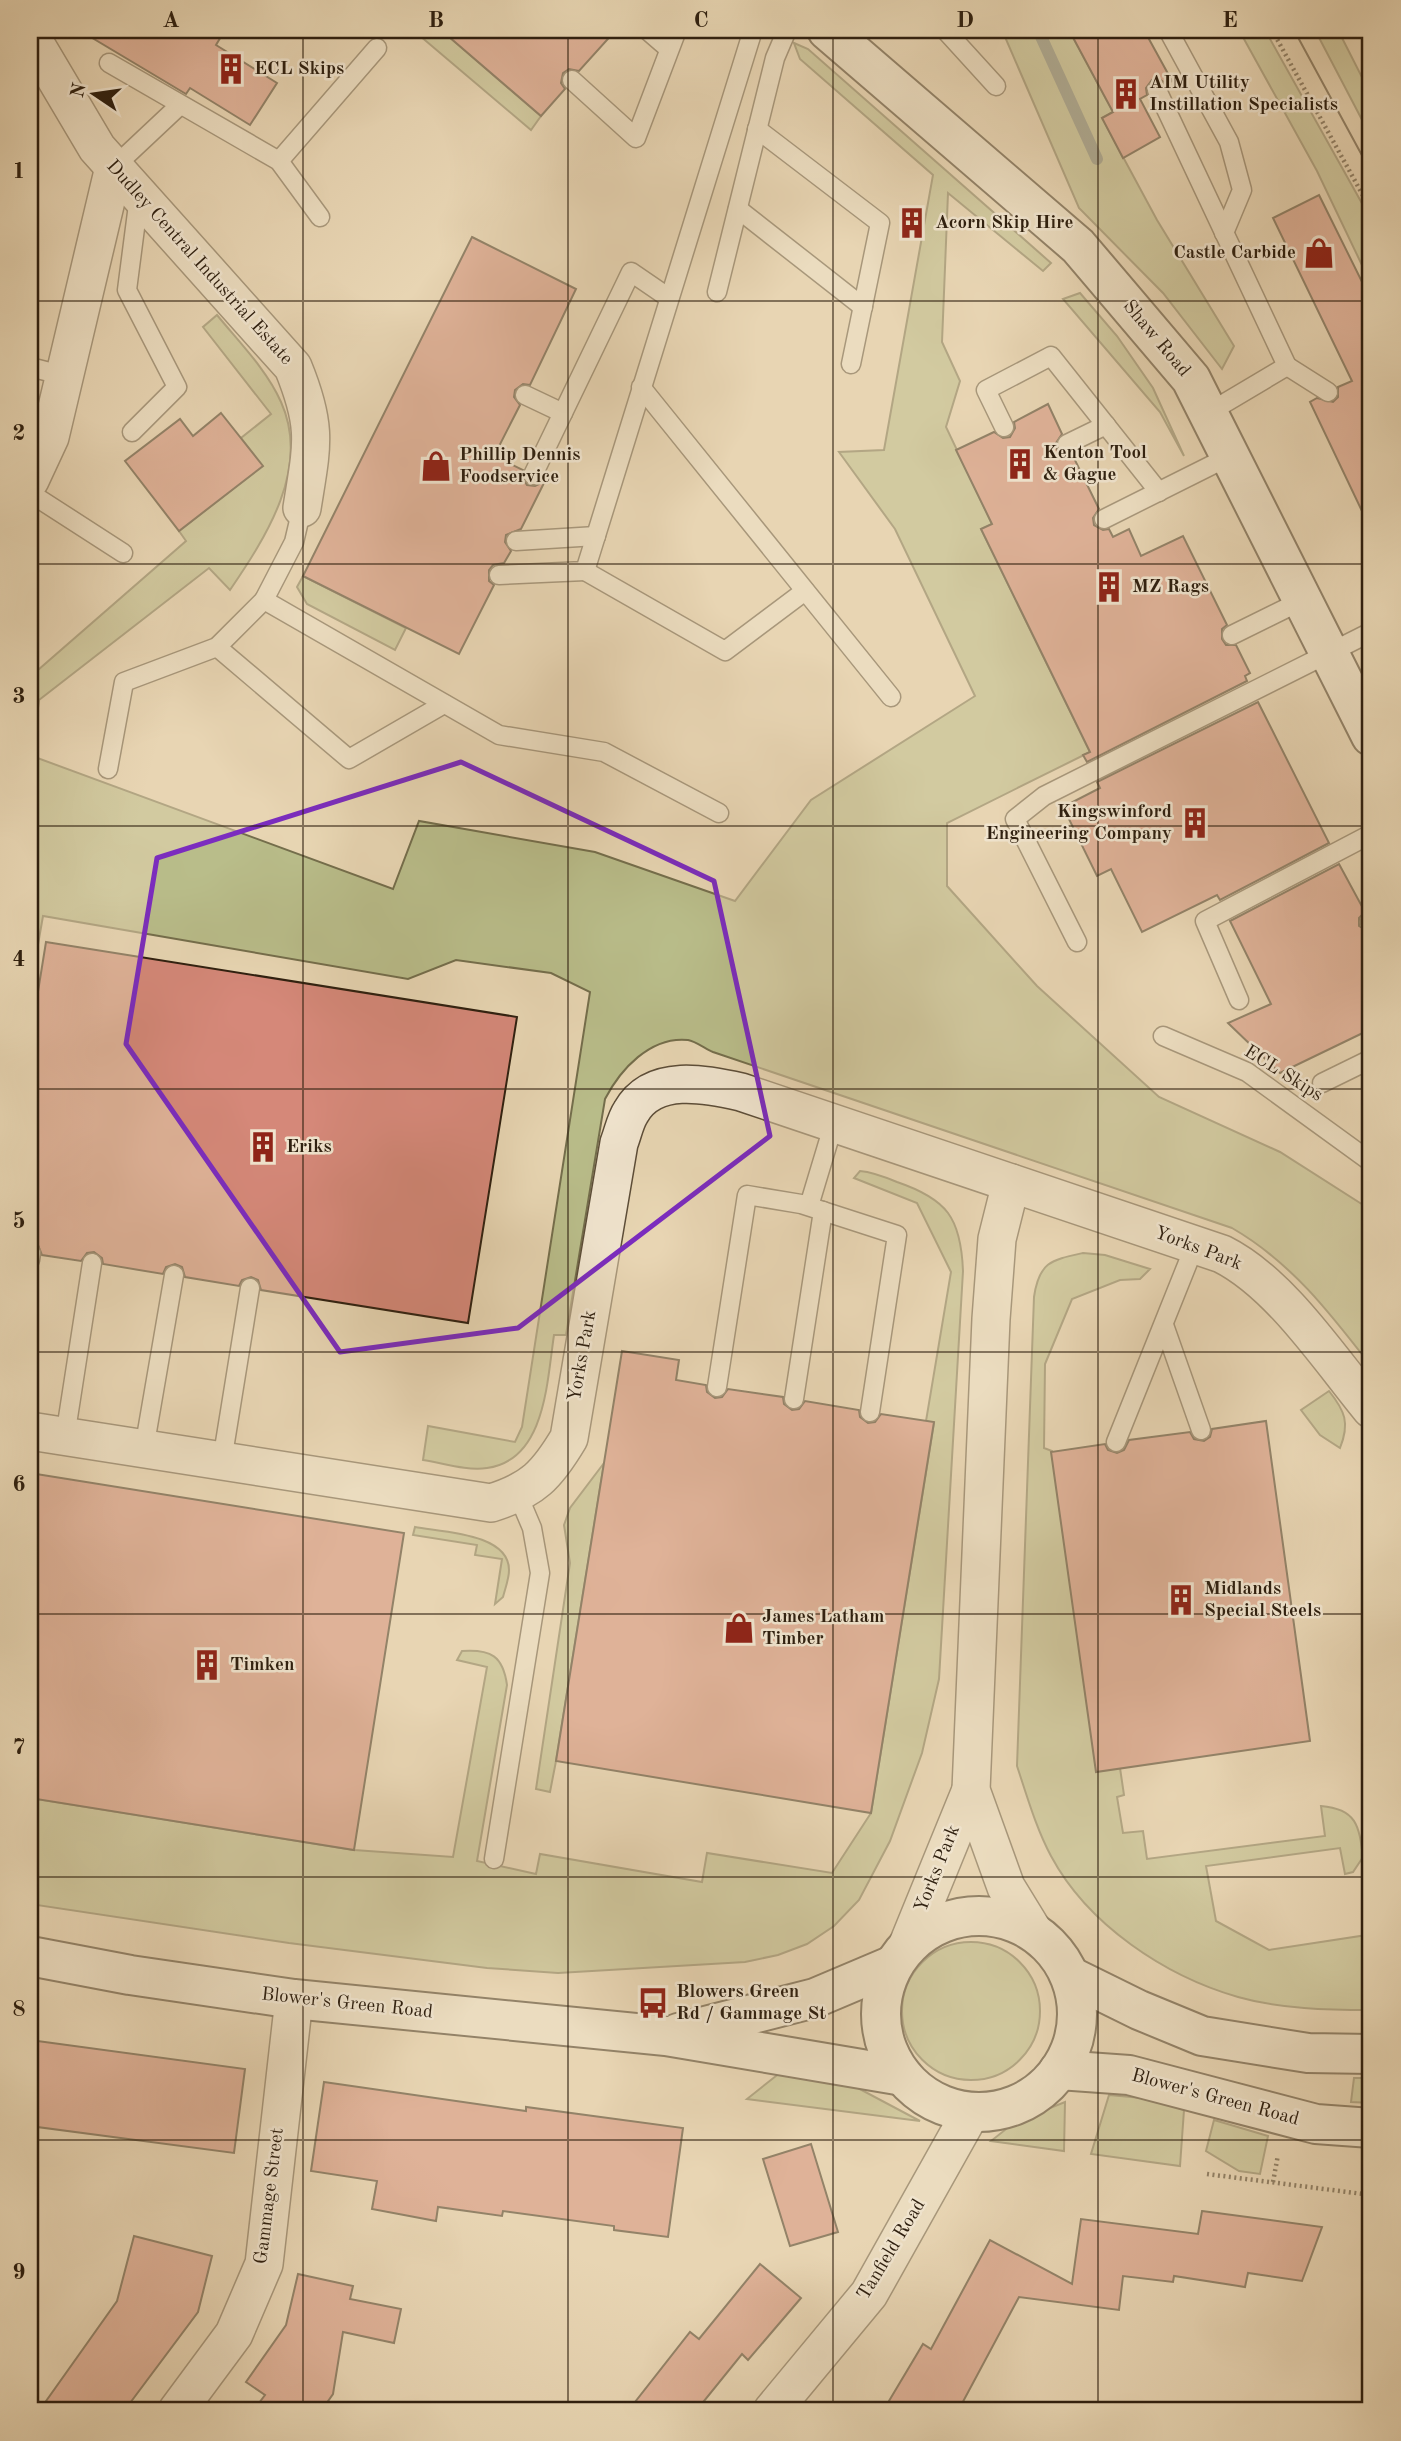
<svg xmlns="http://www.w3.org/2000/svg" width="1401" height="2441" font-family="'Old Standard TT',serif">
<style>
.green{fill:#b9bd8a;stroke:#746e4c;stroke-width:2}
.lines{fill:none;stroke-linecap:round;stroke-linejoin:round}
.stream{stroke:#6e7b70;stroke-width:12}
.building{fill:#d58879;stroke:#2e1f0f;stroke-width:2}
.lane-casing{stroke:#5c4d38;stroke-width:21}
.street-casing{stroke:#5c4d38;stroke-width:40}
.secondary-casing{stroke:#2e1f0f;stroke-width:42}
.path{stroke:#2e1f0f;stroke-width:4.5;stroke-dasharray:2 3.5;stroke-linecap:butt}
.lane{stroke:#f0e4ce;stroke-width:18}
.street{stroke:#f0e4ce;stroke-width:37}
.secondary{stroke:#f0e4ce;stroke-width:38}
.tram{stroke:#2e1f0f;stroke-width:2}
.marked{fill:none;stroke:#7b2cbf;stroke-width:5;stroke-linejoin:round}
.grid{fill:none;stroke:#2e1f0f;stroke-width:2;stroke-opacity:0.55}
.labels{text-anchor:middle;dominant-baseline:central;stroke-width:5;stroke-linejoin:round;paint-order:stroke}
.poi-label{font-size:19px;font-weight:bold;fill:#2e1f0f;stroke:#f0e4ce;text-anchor:start}
.street-label{font-size:19px;fill:#2e1f0f;stroke:#f0e4ce}
.neatline{fill:none;stroke:#2e1f0f;stroke-width:2.5}
.grid-label{font-size:23px;text-anchor:middle;font-weight:bold;fill:#2e1f0f}
</style>
<rect width="100%" height="100%" fill="#e8d6b3"/>
<filter id="stains"><feTurbulence type="fractalNoise" baseFrequency=".00286" numOctaves="4"/><feColorMatrix values="0 0 0 0 .2 0 0 0 0 .09 0 0 0 0 .02 0 0 0 .5 -.17"/></filter>
<radialGradient id="worn" r=".72"><stop offset=".6" stop-color="#630" stop-opacity="0"/><stop offset="1" stop-color="#630" stop-opacity=".3"/></radialGradient>
<g class="green">
<path d="M 413,30 L 441,30 L 541,116 L 531,130 Z"/>
<path d="M 1002,30 L 1069,30 L 1113,112 L 1102,118 L 1157,220 L 1234,346 L 1222,369 L 1163,293 L 1079,208 Z"/>
<path d="M 1239,30 L 1265,30 L 1364,207 L 1371,223 L 1371,284 L 1317,171 Z"/>
<path d="M 1315,30 L 1338,30 L 1371,95 L 1371,137 Z"/>
<path d="M 794,43 L 808,49 L 1051,263 L 1043,271 L 948,193 L 942,342 L 960,381 L 946,427 L 992,524 L 981,529 L 1090,752 L 947,823 L 947,886 L 1037,986 L 1159,1097 L 1280,1152 L 1371,1210 L 1371,1366 C 1330,1313 1291,1262 1232,1228 L 713,1052 C 706,1049 695,1041 688,1040 C 650,1036 620,1070 605,1099 L 566,1335 L 554,1335 C 547,1380 546,1460 487,1468 C 466,1471 443,1463 423,1460 L 428,1426 L 515,1442 L 522,1427 L 590,992 L 551,973 L 456,960 L 408,979 L 43,916 L 30,990 L 30,677 L 186,541 L 179,531 L 262,466 L 241,438 L 271,414 L 203,327 L 217,315 C 239,342 267,370 281,402 C 311,468 266,537 230,590 L 209,568 L 39,700 L 32,756 L 393,889 L 419,821 L 595,852 L 735,901 L 811,800 L 975,696 L 895,529 L 839,452 L 884,450 L 933,175 L 800,59 Z"/>
<path d="M 1080,293 L 1117,336 L 1153,388 L 1184,456 L 1160,412 L 1063,299 Z"/>
<path d="M 303,576 L 406,628 L 395,650 L 307,604 L 297,587 Z"/>
<path d="M 860,1171 C 873,1172 885,1177 897,1182 C 947,1199 961,1218 963,1271 L 939,1679 L 922,1753 L 890,1841 L 859,1900 L 834,1926 L 807,1944 L 778,1955 L 745,1962 L 558,1973 L 487,1968 L 289,1943 L 30,1904 L 30,1798 L 354,1850 L 453,1857 L 487,1667 L 457,1660 L 462,1651 C 491,1649 503,1656 507,1685 L 477,1861 L 536,1874 L 540,1854 L 702,1882 L 707,1853 L 832,1873 L 871,1813 L 934,1423 L 926,1421 L 951,1272 L 917,1203 L 854,1178 Z"/>
<path d="M 1083,1253 L 1105,1255 L 1150,1269 L 1140,1279 L 1120,1280 L 1072,1299 L 1045,1364 L 1044,1448 L 1052,1451 L 1120,1768 L 1124,1795 L 1117,1797 L 1123,1833 L 1143,1831 L 1147,1859 L 1325,1836 L 1321,1806 C 1357,1809 1359,1826 1363,1857 L 1353,1872 L 1345,1874 L 1340,1848 L 1206,1866 L 1216,1921 L 1269,1950 L 1367,1935 L 1368,1949 L 1371,1949 L 1371,2010 C 1328,2010 1280,2009 1238,1997 C 1165,1976 1088,1925 1051,1856 C 1036,1828 1027,1796 1017,1766 L 1034,1297 C 1039,1262 1051,1260 1083,1253 Z"/>
<path d="M 1329,1391 C 1345,1411 1350,1423 1340,1448 L 1320,1435 L 1301,1410 Z"/>
<path d="M 604,1463 L 556,1761 L 550,1792 L 536,1789 L 570,1563 L 564,1525 L 570,1508 Z"/>
<path d="M 415,1527 C 441,1532 509,1533 509,1570 C 509,1579 505,1589 503,1597 L 495,1604 L 502,1559 L 475,1555 L 477,1545 L 413,1535 Z"/>
<circle cx="971" cy="2011" r="69"/>
<path d="M 781,2072 L 856,2087 L 920,2121 L 747,2099 Z"/>
<path d="M 1354,2078 L 1371,2078 L 1371,2103 L 1351,2102 Z"/>
<path d="M 1109,2095 L 1153,2099 L 1184,2110 L 1180,2166 L 1091,2154 Z"/>
<path d="M 1065,2102 L 1064,2151 L 991,2141 L 1015,2122 Z"/>
<path d="M 1214,2120 L 1268,2136 L 1260,2174 L 1239,2171 L 1206,2151 Z"/>
</g>
<g class="lines">
<path class="stream" d="M 1038,30 L 1097,159"/>
</g>
<g class="building">
<path d="M 79,30 L 225,30 L 216,45 L 277,83 L 250,125 L 190,88 L 186,94 Z"/>
<path d="M 441,30 L 616,30 L 579,71 L 569,69 L 563,73 L 561,83 L 565,89 L 541,116 Z"/>
<path d="M 1069,30 L 1144,30 L 1172,81 L 1167,84 L 1159,79 L 1152,80 L 1146,88 L 1147,95 L 1140,99 L 1160,137 L 1123,158 L 1102,118 L 1113,112 Z"/>
<path d="M 1319,195 L 1371,300 L 1371,530 L 1310,402 L 1317,398 L 1333,402 L 1338,397 L 1338,387 L 1352,381 L 1273,218 Z"/>
<path d="M 472,237 L 576,289 L 530,385 L 523,384 L 515,390 L 514,397 L 520,405 L 494,456 L 523,470 L 522,477 L 527,485 L 535,486 L 545,481 L 521,529 L 506,535 L 505,542 L 511,551 L 504,563 L 493,565 L 489,570 L 489,581 L 494,585 L 459,654 L 303,576 Z"/>
<path d="M 1048,404 L 1062,434 L 1056,443 L 1057,450 L 1066,455 L 1072,454 L 1099,509 L 1093,518 L 1094,525 L 1103,530 L 1109,529 L 1113,537 L 1129,529 L 1141,556 L 1183,536 L 1227,625 L 1222,629 L 1222,639 L 1226,645 L 1236,645 L 1250,673 L 1245,676 L 1247,681 L 1087,762 L 1083,755 L 1090,752 L 981,529 L 992,524 L 956,450 L 994,432 L 1003,438 L 1010,437 L 1015,428 L 1014,422 Z"/>
<path d="M 221,413 L 263,466 L 179,531 L 125,461 L 180,419 L 193,436 Z"/>
<path d="M 1258,702 L 1329,843 L 1220,900 L 1217,895 L 1142,932 L 1111,869 L 1097,876 L 1063,807 L 1100,788 L 1097,782 Z"/>
<path d="M 1339,864 L 1365,912 L 1359,918 L 1359,926 L 1371,933 L 1371,1029 L 1280,1073 L 1228,1023 L 1271,1004 L 1230,921 Z"/>
<path d="M 46,942 L 517,1017 L 468,1323 L 261,1290 L 258,1280 L 251,1277 L 242,1280 L 239,1286 L 185,1277 L 182,1267 L 175,1264 L 166,1267 L 163,1274 L 103,1264 L 102,1258 L 94,1252 L 87,1253 L 81,1261 L 42,1255 L 38,1245 L 30,1242 L 30,1041 Z"/>
<path d="M 622,1351 L 679,1360 L 676,1380 L 706,1385 L 707,1392 L 715,1398 L 722,1397 L 728,1389 L 783,1397 L 784,1404 L 792,1410 L 799,1409 L 805,1401 L 859,1410 L 860,1417 L 868,1423 L 875,1422 L 881,1414 L 934,1422 L 871,1813 L 556,1761 Z"/>
<path d="M 1266,1421 L 1310,1741 L 1096,1772 L 1051,1452 L 1105,1444 L 1108,1450 L 1117,1453 L 1124,1450 L 1129,1440 L 1190,1432 L 1194,1439 L 1204,1441 L 1210,1437 L 1212,1429 Z"/>
<path d="M 30,1473 L 404,1533 L 354,1850 L 30,1798 Z"/>
<path d="M 30,2040 L 245,2069 L 234,2153 L 30,2126 Z"/>
<path d="M 324,2082 L 526,2111 L 526,2107 L 683,2128 L 668,2237 L 614,2230 L 614,2226 L 503,2211 L 502,2216 L 438,2207 L 436,2221 L 372,2209 L 377,2181 L 311,2171 Z"/>
<path d="M 811,2144 L 838,2232 L 790,2246 L 763,2159 Z"/>
<path d="M 1202,2211 L 1322,2227 L 1302,2281 L 1248,2273 L 1245,2287 L 1174,2276 L 1173,2282 L 1123,2276 L 1119,2310 L 1019,2297 L 958,2411 L 883,2411 L 923,2344 L 931,2349 L 990,2240 L 1072,2284 L 1081,2219 L 1198,2234 Z"/>
<path d="M 134,2236 L 212,2256 L 198,2312 L 124,2411 L 39,2411 L 117,2301 Z"/>
<path d="M 760,2264 L 801,2298 L 748,2360 L 742,2354 L 696,2411 L 628,2411 L 690,2332 L 699,2339 Z"/>
<path d="M 298,2274 L 353,2286 L 350,2299 L 401,2309 L 394,2343 L 343,2332 L 333,2394 L 321,2411 L 253,2411 L 265,2395 L 246,2382 L 286,2325 Z"/>
</g>
<g class="lines">
<defs>
<g id="lane">
<path d="M 647,30 L 669,49"/>
<path d="M 945,30 L 996,86"/>
<path d="M 1168,30 L 1229,142 L 1242,190 L 1224,233"/>
<path d="M 109,63 L 279,161 L 320,217"/>
<path d="M 572,80 L 636,138 L 677,30"/>
<path d="M 1157,90 L 1287,366 L 1208,413"/>
<path d="M 757,129 L 880,223 L 851,364"/>
<path d="M 279,161 L 377,48"/>
<path d="M 114,167 L 180,105"/>
<path d="M 738,209 L 863,307"/>
<path d="M 717,292 L 775,58 L 787,30"/>
<path d="M 1287,366 L 1328,392"/>
<path d="M 30,367 L 65,376"/>
<path d="M 641,387 L 891,697"/>
<path d="M 525,395 L 563,413"/>
<path d="M 1004,427 L 986,390 L 1051,356 L 1159,492"/>
<path d="M 132,432 L 177,387 L 127,290 L 139,197"/>
<path d="M 1067,444 L 1106,425"/>
<path d="M 533,475 L 631,272 L 669,298"/>
<path d="M 30,493 L 123,553"/>
<path d="M 302,508 L 294,542 L 264,600 L 499,735 L 604,752 L 719,813"/>
<path d="M 1104,519 L 1230,456"/>
<path d="M 516,541 L 596,536"/>
<path d="M 585,571 L 725,651 L 805,591"/>
<path d="M 499,575 L 585,571 L 753,30"/>
<path d="M 1232,635 L 1303,600"/>
<path d="M 217,647 L 349,759 L 444,704"/>
<path d="M 108,769 L 124,682 L 217,647 L 264,600"/>
<path d="M 1370,922 L 1371,921"/>
<path d="M 1077,942 L 1015,819 L 1044,796 L 1371,632"/>
<path d="M 1239,1000 L 1205,921 L 1371,834"/>
<path d="M 1163,1036 L 1247,1072 L 1371,1162"/>
<path d="M 1322,1083 L 1371,1059"/>
<path d="M 809,1206 L 834,1123"/>
<path d="M 30,1260 L 31,1253"/>
<path d="M 1164,1325 L 1201,1430"/>
<path d="M 717,1387 L 747,1195 L 801,1204 L 897,1235 L 870,1412"/>
<path d="M 794,1399 L 823,1211"/>
<path d="M 65,1437 L 92,1263"/>
<path d="M 1116,1442 L 1195,1245"/>
<path d="M 144,1449 L 174,1275"/>
<path d="M 222,1461 L 250,1288"/>
<path d="M 494,1859 L 540,1573 L 532,1528 L 518,1495"/>
</g>
<g id="street">
<path d="M 30,35 L 97,148 L 293,367 C 318,428 312,445 302,508"/>
<path d="M 30,480 L 50,437 L 114,167"/>
<path d="M 1011,1183 L 997,1239 L 991,1319 L 971,1790 L 1006,1887 L 1033,1931"/>
<path d="M 30,1431 L 491,1503 C 533,1490 547,1475 569,1438 L 619,1143 C 623,1133 625,1121 631,1112 C 653,1073 706,1084 741,1092 L 1222,1254 C 1280,1283 1329,1358 1371,1409"/>
<path d="M 906,1949 L 971,1790"/>
<path d="M 177,2411 L 234,2334 L 264,2264 L 294,1999"/>
<path d="M 772,2411 L 869,2294 L 971,2112"/>
</g>
<g id="secondary">
<path d="M 827,30 L 1078,246 L 1191,379 L 1371,736"/>
<circle cx="979" cy="2014" r="98"/>
<path d="M 30,1956 L 130,1975 L 294,1999 L 666,2036 L 903,2076"/>
<path d="M 1070,1976 L 1139,2010 L 1202,2036 L 1308,2053 L 1371,2054"/>
<path d="M 678,2033 L 815,1998 L 893,1965"/>
<path d="M 1059,2070 L 1129,2075 L 1316,2124 L 1371,2128"/>
</g>
</defs>
<use href="#lane" class="lane-casing"/>
<use href="#street" class="street-casing"/>
<use href="#secondary" class="secondary-casing"/>
<g class="path">
<path d="M 1272,30 L 1371,210"/>
<path d="M 1207,2174 L 1371,2195"/>
<path d="M 1273,2182 L 1278,2155"/>
</g>
<use href="#lane" class="lane"/>
<use href="#street" class="street"/>
<use href="#secondary" class="secondary"/>
<path class="tram" d="M 1294,30 L 1371,172"/>
</g>
<path d="M0 0H1401V2441H0ZM 461,762 L 714,881 L 770,1136 L 518,1328 L 340,1352 L 126,1044 L 157,858 Z" fill="#e8d6b3" fill-opacity=".55" fill-rule="evenodd"/>
<path class="marked" d="M 461,762 L 714,881 L 770,1136 L 518,1328 L 340,1352 L 126,1044 L 157,858 Z"/>
<path class="grid" d="M 303,30 L 303,2411M 568,30 L 568,2411M 833,30 L 833,2411M 1098,30 L 1098,2411M 30,301 L 1371,301M 30,564 L 1371,564M 30,826 L 1371,826M 30,1089 L 1371,1089M 30,1352 L 1371,1352M 30,1614 L 1371,1614M 30,1877 L 1371,1877M 30,2140 L 1371,2140"/>
<defs>
<symbol id="building-bare" viewBox="-9 -9 18 18"><path d="M-4-6H4V6H1V3H-1V6H-4ZM-2.5-4.3h1.7v1.8h-1.7ZM.8-4.3h1.7v1.8H.8ZM-2.5-1h1.7V.8h-1.7ZM.8-1h1.7V.8H.8Z" fill="#8f2418" stroke="#f0e4ce" stroke-width="2.5" paint-order="stroke"/></symbol>
<symbol id="shop-bare" viewBox="-9 -9 18 18"><path d="M-5-2.5h2.3a2.7 3.5 0 0 1 5.4 0H5L5.5 6h-11ZM-1.5-2.5h3a1.5 2.3 0 0 0-3 0Z" fill="#8f2418" stroke="#f0e4ce" stroke-width="2.5" paint-order="stroke"/></symbol>
<symbol id="bus-bare" viewBox="-9 -9 18 18"><path d="M-5-6H5V4H4V6H2V4H-2V6H-4V4H-5ZM-3.5-4V0h7V-4ZM-3.5 1.2v1.5H-2V1.2ZM2 1.2v1.5H3.5V1.2Z" fill="#8f2418" stroke="#f0e4ce" stroke-width="2.5" paint-order="stroke"/></symbol>
</defs>
<g fill-rule="evenodd">
<use href="#building-bare" x="209" y="47" width="44" height="44"/>
<use href="#building-bare" x="1104" y="72" width="44" height="44"/>
<use href="#building-bare" x="890" y="201" width="44" height="44"/>
<use href="#shop-bare" x="1297" y="231" width="44" height="44"/>
<use href="#building-bare" x="998" y="442" width="44" height="44"/>
<use href="#shop-bare" x="414" y="444" width="44" height="44"/>
<use href="#building-bare" x="1087" y="565" width="44" height="44"/>
<use href="#building-bare" x="1173" y="801" width="44" height="44"/>
<use href="#building-bare" x="241" y="1125" width="44" height="44"/>
<use href="#building-bare" x="1159" y="1578" width="44" height="44"/>
<use href="#shop-bare" x="717" y="1606" width="44" height="44"/>
<use href="#building-bare" x="185" y="1643" width="44" height="44"/>
<use href="#bus-bare" x="631" y="1981" width="44" height="44"/>
</g>
<g class="labels">
<g class="poi-label">
<text x="254" y="69">ECL Skips</text>
<text x="1149" y="83">AIM Utility<tspan x="1149" dy="22">Instillation Specialists</tspan></text>
<text x="935" y="223">Acorn Skip Hire</text>
<text x="1296" y="253" text-anchor="end">Castle Carbide</text>
<text x="1043" y="453">Kenton Tool<tspan x="1043" dy="22">&amp; Gague</tspan></text>
<text x="459" y="455">Phillip Dennis<tspan x="459" dy="22">Foodservice</tspan></text>
<text x="1132" y="587">MZ Rags</text>
<text x="1172" y="812" text-anchor="end">Kingswinford<tspan x="1172" dy="22">Engineering Company</tspan></text>
<text x="286" y="1147">Eriks</text>
<text x="1204" y="1589">Midlands<tspan x="1204" dy="22">Special Steels</tspan></text>
<text x="762" y="1617">James Latham<tspan x="762" dy="22">Timber</tspan></text>
<text x="230" y="1665">Timken</text>
<text x="676" y="1992">Blowers Green<tspan x="676" dy="22">Rd / Gammage St</tspan></text>
</g>
<g class="street-label">
<text transform="translate(199 263) rotate(48)">Dudley Central Industrial Estate</text>
<text transform="translate(1156 339) rotate(50)">Shaw Road</text>
<text transform="translate(1283 1074) rotate(32)">ECL Skips</text>
<text transform="translate(1198 1249) rotate(21)">Yorks Park</text>
<text transform="translate(583 1356) rotate(-80)">Yorks Park</text>
<text transform="translate(938 1869) rotate(-68)">Yorks Park</text>
<text transform="translate(347 2004) rotate(6)">Blower's Green Road</text>
<text transform="translate(1215 2098) rotate(15)">Blower's Green Road</text>
<text transform="translate(270 2196) rotate(-83)">Gammage Street</text>
<text transform="translate(892 2250) rotate(-59)">Tanfield Road</text>
</g>
</g>
<rect width="1401" height="2441" fill="none" stroke="#e8d6b3" stroke-width="77"/>
<g transform="translate(94 94) rotate(283)" stroke="#f0e4ce" stroke-width="5" paint-order="stroke">
<path d="M0-5L12 26L0 18L-12 26Z" fill="#2e1f0f"/>
<text y="-10" font-size="19" font-weight="bold" text-anchor="middle" fill="#2e1f0f">N</text>
</g>
<rect x="38" y="38" width="1324" height="2364" class="neatline"/>
<g class="grid-label">
<text x="171" y="27">A</text>
<text x="436" y="27">B</text>
<text x="701" y="27">C</text>
<text x="965" y="27">D</text>
<text x="1230" y="27">E</text>
<text x="19" y="178">1</text>
<text x="19" y="440">2</text>
<text x="19" y="703">3</text>
<text x="19" y="966">4</text>
<text x="19" y="1228">5</text>
<text x="19" y="1491">6</text>
<text x="19" y="1754">7</text>
<text x="19" y="2016">8</text>
<text x="19" y="2279">9</text>
</g>
<rect width="100%" height="100%" filter="url(#stains)"/>
<rect width="100%" height="100%" fill="url(#worn)"/>
</svg>
